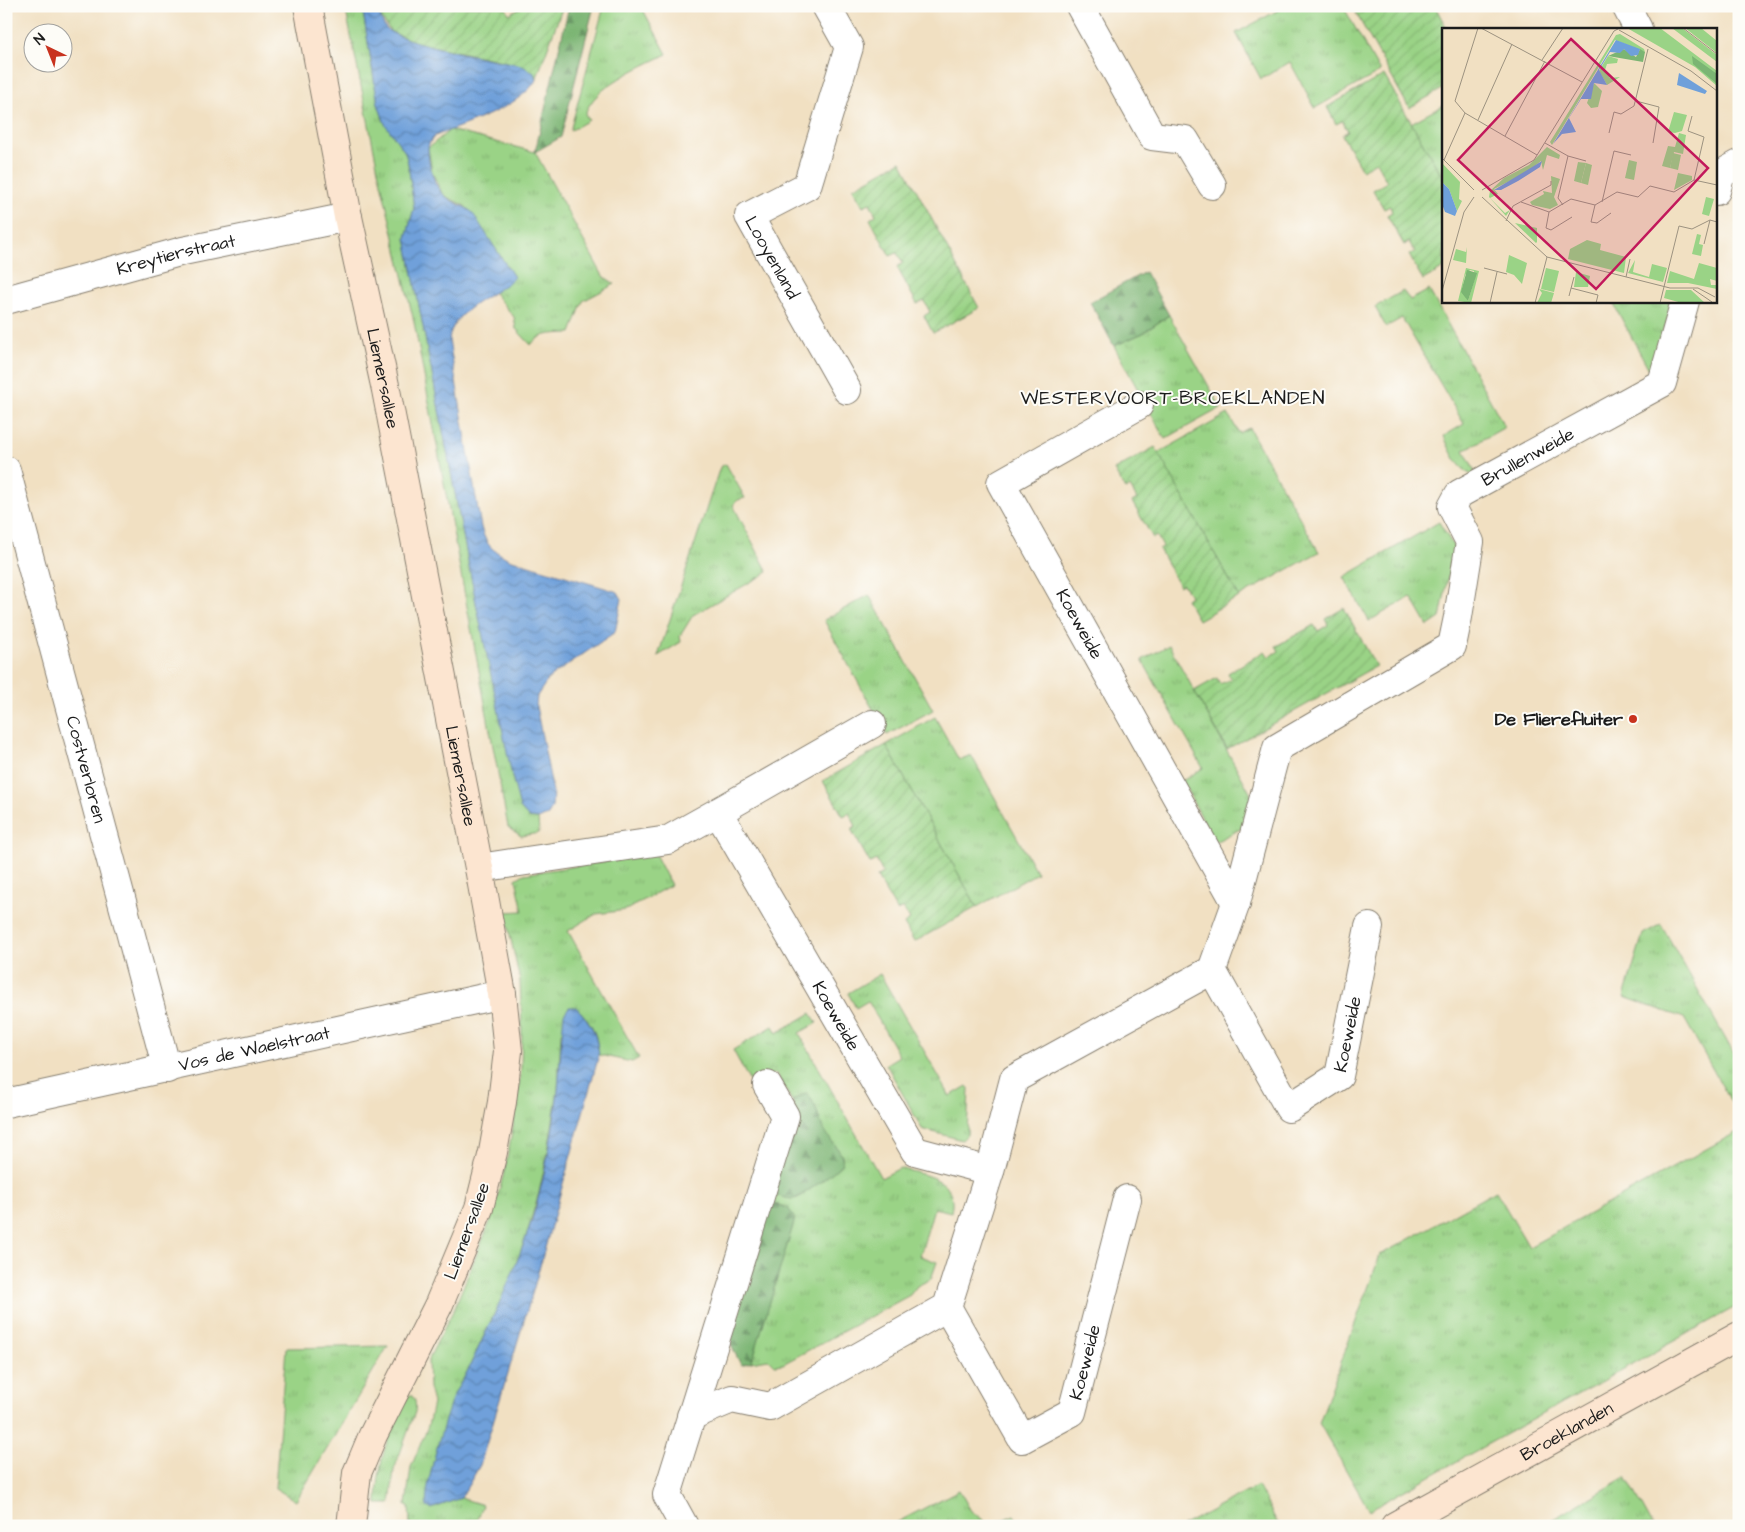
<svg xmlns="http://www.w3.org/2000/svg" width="1745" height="1532" font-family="'Architects Daughter',sans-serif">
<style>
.grass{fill:url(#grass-tufts);stroke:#5b7851}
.forest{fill:url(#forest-firs);stroke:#4c6848}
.garden{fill:url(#garden-furrows);stroke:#5b7851}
.water{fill:url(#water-waves);stroke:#465e7b}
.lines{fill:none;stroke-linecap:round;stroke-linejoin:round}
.street-casing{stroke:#867e6f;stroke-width:30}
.secondary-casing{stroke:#867e6f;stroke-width:30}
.street{stroke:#fff;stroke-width:28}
.secondary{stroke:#fce5d0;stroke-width:28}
.poi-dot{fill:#c8321e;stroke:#fdfcf7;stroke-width:2}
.labels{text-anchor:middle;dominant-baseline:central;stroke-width:4;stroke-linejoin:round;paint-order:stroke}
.street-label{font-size:18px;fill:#1c1c1c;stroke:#fdfcf7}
.poi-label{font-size:18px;font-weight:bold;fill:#1c1c1c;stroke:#fdfcf7;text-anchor:end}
.neighbourhood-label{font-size:19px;letter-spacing:1px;fill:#1c1c1c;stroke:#fdfcf7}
.inset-road{fill:none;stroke:#9c9280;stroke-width:1}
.view{fill:#c2185b;fill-opacity:0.15;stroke:#c2185b;stroke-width:2.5}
.inset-edge{fill:none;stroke:#1c1c1c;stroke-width:2.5}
</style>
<defs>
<pattern id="grass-tufts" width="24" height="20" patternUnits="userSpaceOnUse" patternTransform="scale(1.25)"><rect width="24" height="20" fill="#9ad386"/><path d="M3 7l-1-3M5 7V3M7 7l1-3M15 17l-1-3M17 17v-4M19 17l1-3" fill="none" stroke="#84b573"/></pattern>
<pattern id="forest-firs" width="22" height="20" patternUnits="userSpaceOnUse" patternTransform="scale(1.25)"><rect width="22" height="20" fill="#7bb573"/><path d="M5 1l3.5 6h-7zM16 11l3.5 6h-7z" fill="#64925e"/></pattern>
<pattern id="garden-furrows" width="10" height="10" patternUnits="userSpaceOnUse" patternTransform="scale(1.25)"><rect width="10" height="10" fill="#9ad386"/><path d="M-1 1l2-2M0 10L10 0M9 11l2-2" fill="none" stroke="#84b573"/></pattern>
<pattern id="water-waves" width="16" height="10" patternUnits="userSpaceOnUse" patternTransform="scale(1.25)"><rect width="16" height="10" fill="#6fa0da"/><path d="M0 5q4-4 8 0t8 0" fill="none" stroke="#5a82b0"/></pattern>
</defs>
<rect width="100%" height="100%" fill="#fdfcf7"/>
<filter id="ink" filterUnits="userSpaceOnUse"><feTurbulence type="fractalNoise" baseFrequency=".02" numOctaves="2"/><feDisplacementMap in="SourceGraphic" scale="10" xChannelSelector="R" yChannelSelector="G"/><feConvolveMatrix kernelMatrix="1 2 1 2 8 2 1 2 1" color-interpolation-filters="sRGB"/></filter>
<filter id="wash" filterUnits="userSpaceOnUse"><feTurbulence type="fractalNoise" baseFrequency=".0096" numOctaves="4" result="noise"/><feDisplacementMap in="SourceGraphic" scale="20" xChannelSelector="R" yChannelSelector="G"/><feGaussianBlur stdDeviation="1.12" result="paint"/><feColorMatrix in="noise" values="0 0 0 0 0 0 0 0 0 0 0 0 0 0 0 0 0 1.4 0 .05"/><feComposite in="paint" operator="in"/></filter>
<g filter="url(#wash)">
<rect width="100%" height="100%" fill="#f1e0c2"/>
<g class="grass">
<path d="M 345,6 L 362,6 L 378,104 L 385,124 L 405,152 L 408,163 L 414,208 L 406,238 L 477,608 L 520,808 L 529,818 L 538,819 L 539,833 L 521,836 L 508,827 L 414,322 L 378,170 Z"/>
<path d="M 604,6 L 641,6 L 667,54 C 640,68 595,85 585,114 L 589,120 L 570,131 Z"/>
<path d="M 1286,6 L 1343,6 L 1380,72 L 1315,108 L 1290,62 L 1261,79 L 1236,33 Z"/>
<path d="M 1444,105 L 1444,180 L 1411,123 Z"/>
<path d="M 450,130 L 535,152 L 603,276 L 615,284 L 583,301 L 571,333 C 556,334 540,332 531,345 L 516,329 L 514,317 L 494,293 L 514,277 L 489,239 L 465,206 L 443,195 L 432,172 L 428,148 Z"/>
<path d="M 1429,290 L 1505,427 L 1464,450 L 1476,473 L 1472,475 C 1456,466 1451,452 1444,436 L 1464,424 L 1402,318 L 1386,327 L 1375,307 L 1403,291 L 1410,300 Z"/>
<path d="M 1612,301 L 1673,301 L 1651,373 Z"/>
<path d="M 1169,315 L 1221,408 L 1165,439 L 1114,346 L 1143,333 Z"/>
<path d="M 1228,414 L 1239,433 L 1249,428 L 1319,552 L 1239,597 L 1158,453 Z"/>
<path d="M 726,464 L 745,498 L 738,500 L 733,505 L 768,572 L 693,615 L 680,636 L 681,642 L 658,656 L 720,467 Z"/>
<path d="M 1439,522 L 1454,547 L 1440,618 L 1428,626 L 1411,597 L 1369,621 L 1344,577 Z"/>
<path d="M 869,595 L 933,710 L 887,735 L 824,620 Z"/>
<path d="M 1169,645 L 1253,798 L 1246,826 L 1215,842 L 1182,781 L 1203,768 L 1142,660 Z"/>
<path d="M 935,717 L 959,760 L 971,755 L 1037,873 L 977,907 L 886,745 Z"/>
<path d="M 655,854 L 671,885 L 626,910 L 596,914 L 568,931 L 639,1058 L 632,1062 L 599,1055 C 596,1030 593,1025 576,1007 L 561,1033 L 558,1090 L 548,1151 L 539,1192 L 526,1237 L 507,1287 L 465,1376 L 453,1396 L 434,1461 L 428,1490 L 431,1509 L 461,1498 L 483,1505 L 475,1526 L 410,1526 L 409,1506 L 406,1505 L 411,1467 L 428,1426 L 433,1403 L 429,1388 L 428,1360 L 454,1309 L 492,1217 L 505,1169 L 515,1116 L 521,1070 L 522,1027 L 520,981 L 505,912 L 523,911 L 516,879 L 524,874 Z"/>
<path d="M 1661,924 L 1739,1063 L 1739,1116 L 1684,1018 L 1624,997 L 1643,934 Z"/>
<path d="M 880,974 L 950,1096 L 967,1086 L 969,1088 L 967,1135 L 962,1140 L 922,1129 L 886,1064 L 899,1056 L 868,1001 L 856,1008 L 848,993 Z"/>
<path d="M 811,1013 L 817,1023 L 799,1033 L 881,1178 L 900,1168 C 924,1176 959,1177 951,1212 L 934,1208 L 920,1256 L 937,1262 L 931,1279 L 917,1286 L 910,1295 L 783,1364 L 774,1365 L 768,1359 L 751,1362 L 754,1355 L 788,1208 L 768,1202 L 770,1194 L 792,1199 L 798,1198 L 841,1165 L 842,1156 L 825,1132 L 807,1093 L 792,1101 L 776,1073 L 752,1086 L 733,1050 L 773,1026 L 777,1033 Z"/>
<path d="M 1739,1131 L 1739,1305 L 1369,1510 L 1319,1423 L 1380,1255 L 1496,1191 L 1529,1247 Z"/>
<path d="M 388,1346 L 296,1501 L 275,1488 L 286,1348 Z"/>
<path d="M 409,1395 C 416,1396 416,1405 415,1412 L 394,1470 L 390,1504 L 377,1504 C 378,1471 383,1446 398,1416 C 401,1409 404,1400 409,1395 Z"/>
<path d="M 1626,1477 L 1653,1526 L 1541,1526 Z"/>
<path d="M 1258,1486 L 1279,1526 L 1182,1526 Z"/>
<path d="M 959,1490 L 971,1511 L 990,1525 L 1014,1515 L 1021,1526 L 890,1526 Z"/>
</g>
<g class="forest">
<path d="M 569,6 L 594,6 L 561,137 L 535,152 Z"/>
<path d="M 1145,272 L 1169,315 L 1143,333 L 1114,346 L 1090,302 Z"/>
<path d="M 806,1093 C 816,1101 819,1122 826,1134 C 831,1141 845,1154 842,1163 C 839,1169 799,1199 793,1199 C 786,1199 777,1195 770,1194 L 794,1105 L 792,1101 Z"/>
<path d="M 768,1202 L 788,1208 L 795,1219 L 754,1355 L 751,1362 L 741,1365 L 727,1337 Z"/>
</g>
<g class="garden">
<path d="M 378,6 L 505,6 L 509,14 L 523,6 L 563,6 L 536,80 L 521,65 L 418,43 L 391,32 L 380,16 Z"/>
<path d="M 1352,6 L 1435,6 L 1447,29 L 1444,29 L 1444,88 L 1409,108 Z"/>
<path d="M 1384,75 L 1444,180 L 1444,268 L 1423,280 L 1409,255 L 1415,252 L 1409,242 L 1404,245 L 1387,215 L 1392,212 L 1390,206 L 1384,209 L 1373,190 L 1387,182 L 1376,162 L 1362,170 L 1342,135 L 1348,131 L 1342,121 L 1336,124 L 1327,107 Z"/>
<path d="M 901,161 L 979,308 L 933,333 L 924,316 L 930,312 L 924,301 L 917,304 L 897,267 L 903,263 L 897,253 L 890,256 L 870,219 L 876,215 L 870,203 L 863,206 L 853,188 Z"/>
<path d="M 1155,447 L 1239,597 L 1198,620 L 1186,599 L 1190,596 L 1183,584 L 1179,586 L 1159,549 L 1163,547 L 1157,536 L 1153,538 L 1132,502 L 1137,499 L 1130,487 L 1125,489 L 1114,470 Z"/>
<path d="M 1344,608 L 1376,666 L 1227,749 L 1194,691 L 1217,678 L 1220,684 L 1231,679 L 1228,673 L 1265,651 L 1269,657 L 1279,651 L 1276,646 L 1314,625 L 1318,631 L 1328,625 L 1325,619 Z"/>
<path d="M 886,745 L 977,907 L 914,942 L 904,924 L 910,920 L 903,908 L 897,911 L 877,877 L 883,873 L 876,860 L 870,863 L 851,829 L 856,826 L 849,813 L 843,816 L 823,781 Z"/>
</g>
<g class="water">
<path d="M 362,6 L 378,6 C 379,13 381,22 386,28 C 398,43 497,60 521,65 L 534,73 L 536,80 C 521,107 463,125 435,136 C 431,140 428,144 428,149 C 428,163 434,188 445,196 C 453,203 463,205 472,212 L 514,277 C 511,281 507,284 502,287 C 482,301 452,313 449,340 L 481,527 C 487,547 491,549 509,559 L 618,592 L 622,599 L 615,632 L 549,678 L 537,696 L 536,706 L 553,792 L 552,808 L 548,815 L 538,819 L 529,818 L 520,808 L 512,776 L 477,608 L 406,238 L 414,208 L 408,163 L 405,152 L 385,124 L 378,104 Z"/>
<path d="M 569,1007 L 576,1007 C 592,1024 596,1032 599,1055 L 533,1291 L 480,1465 L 461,1498 L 431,1509 L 427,1507 C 422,1493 446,1414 453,1397 C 456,1389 462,1382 466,1374 C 494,1315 524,1255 540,1191 C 548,1158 554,1123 558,1090 C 560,1064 561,1039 564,1014 Z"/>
</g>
</g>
<g filter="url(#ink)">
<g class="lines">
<defs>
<g id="street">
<path id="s1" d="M 826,6 L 849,47 L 807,186 L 749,216 L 847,390"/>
<path d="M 1080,6 L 1152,136 L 1185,140 L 1212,185"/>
<path d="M 1626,6 L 1638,29"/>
<path d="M 1716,191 L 1721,174 L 1739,164"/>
<path id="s2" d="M 6,300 L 183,251 L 348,217"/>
<path id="s3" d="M 1139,405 L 1001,483 L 1236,903"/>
<path id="s4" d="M 6,470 L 167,1069"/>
<path d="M 718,812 L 872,724"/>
<path id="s5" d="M 479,868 L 668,840 L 718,812 L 915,1151 L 990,1171"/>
<path id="s6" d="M 1212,970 L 1289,1108 L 1339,1076 L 1369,927"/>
<path id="s7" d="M 6,1103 L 502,994"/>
<path id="s8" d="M 947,1307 L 1022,1439 L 1072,1412 L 1127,1199"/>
<path id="s9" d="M 691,1416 L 732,1399 L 770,1407 L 947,1307 L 990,1171 L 1014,1079 L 1212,970 L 1236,903 L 1277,748 L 1452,646 L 1458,617 L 1470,542 L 1452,507 L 1459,494 L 1662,383 L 1685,301"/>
<path d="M 684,1526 L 667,1495 L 785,1116 L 767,1085"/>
</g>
<g id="secondary">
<path id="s10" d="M 308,6 L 348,217 L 386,390 L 479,868 L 502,994 L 508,1051 L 502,1102 L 493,1152 L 479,1208 L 439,1304 L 373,1435 L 363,1459 L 357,1473 L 351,1526"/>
<path id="s11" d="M 1395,1526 L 1739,1336"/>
</g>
</defs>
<use href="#street" class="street-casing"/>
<use href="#secondary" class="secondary-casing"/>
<use href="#street" class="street"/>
<use href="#secondary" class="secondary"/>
</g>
</g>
<circle class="poi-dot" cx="1633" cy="719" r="5"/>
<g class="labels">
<g class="street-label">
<text stroke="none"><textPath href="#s2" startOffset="176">Kreytierstraat</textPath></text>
<text stroke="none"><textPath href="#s1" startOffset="305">Looyenland</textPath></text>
<text stroke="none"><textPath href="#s10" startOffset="380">Liemersallee</textPath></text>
<text stroke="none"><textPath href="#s9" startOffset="1422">Brullenweide</textPath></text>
<text stroke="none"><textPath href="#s3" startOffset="320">Koeweide</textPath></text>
<text stroke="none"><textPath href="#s4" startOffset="310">Costverloren</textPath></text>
<text stroke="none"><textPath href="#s10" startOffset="785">Liemersallee</textPath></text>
<text stroke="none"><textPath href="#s5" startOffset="484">Koeweide</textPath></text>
<text stroke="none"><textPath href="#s6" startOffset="260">Koeweide</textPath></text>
<text stroke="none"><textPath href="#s7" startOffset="254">Vos de Waelstraat</textPath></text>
<text transform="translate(467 1231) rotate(-70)">Liemersallee</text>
<text stroke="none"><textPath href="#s8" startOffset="260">Koeweide</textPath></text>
<text stroke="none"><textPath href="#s11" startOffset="196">Broeklanden</textPath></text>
</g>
<g class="poi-label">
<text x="1623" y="719">De Flierefluiter</text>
</g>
<g class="neighbourhood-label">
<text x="1173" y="398">WESTERVOORT-BROEKLANDEN</text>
</g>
</g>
<g transform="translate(1442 28)">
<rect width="275" height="275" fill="#f1e0c2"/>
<path d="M 185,0 L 218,0 L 275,43 L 275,58 L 253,39 ZM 230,0 L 240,0 L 275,27 L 275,34 ZM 243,0 L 259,0 L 275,13 L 275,25 ZM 178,6 L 202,21 L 203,24 L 173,12 L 110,117 L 108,114 L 174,7 ZM 152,55 L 160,63 L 156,79 L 149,80 L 145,75 ZM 232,84 L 245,87 L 240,103 L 233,105 L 226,104 ZM 105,119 L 118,127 L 117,131 L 105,127 L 101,142 L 99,133 L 84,145 L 52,161 L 56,166 L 48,170 L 63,185 L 68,182 L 64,188 L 47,169 L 48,163 L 62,150 L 87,137 ZM 231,125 L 239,127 L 236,142 L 228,140 ZM 187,132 L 195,134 L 192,152 L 183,150 ZM 0,135 L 18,154 L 17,171 L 20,173 L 15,183 L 7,161 L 0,154 ZM 144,135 L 150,137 L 146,157 L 139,155 ZM 236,145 L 250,148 L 250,152 L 232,162 ZM 109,148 L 118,151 L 112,169 L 116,177 L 108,181 L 90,177 L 88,174 L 102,166 L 101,163 L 110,165 ZM 73,195 L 95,200 L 95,214 L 94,215 ZM 255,206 L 259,207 L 257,216 L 261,217 L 259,228 L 250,226 ZM 145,212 L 159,216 L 158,222 L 184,229 L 182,245 L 126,231 L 128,221 ZM 25,219 L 24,235 L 11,232 L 14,221 L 24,224 ZM 67,227 L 85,235 L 80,256 L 72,247 L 64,244 ZM 193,232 L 191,244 L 207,249 L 210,236 L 225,240 L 221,254 L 186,245 ZM 257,235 L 275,240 L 275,253 L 268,251 L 269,257 L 275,257 L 275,261 L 246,255 L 225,255 L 228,243 L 252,251 ZM 24,240 L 37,243 L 29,275 L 16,273 ZM 28,242 L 32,243 L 33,250 L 26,273 L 20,262 L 23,247 ZM 104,240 L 117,243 L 112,264 L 99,261 ZM 134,244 L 148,248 L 146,259 L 132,259 ZM 97,261 L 112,265 L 109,275 L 95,275 L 100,265 ZM 224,262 L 249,262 L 263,275 L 240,275 L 222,270 Z" fill="#9ad386" fill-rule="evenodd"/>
<path d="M 182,21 L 194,29 L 198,21 L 203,24 L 201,34 L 166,28 ZM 250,28 L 275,46 L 275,56 L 251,36 ZM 25,242 L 35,245 L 26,273 L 19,264 Z" fill="#7bb573"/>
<path d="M 166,28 L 176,31 L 175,35 L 165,36 L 163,42 L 168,50 L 178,49 L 165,57 L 157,43 ZM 237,105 L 244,107 L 241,126 L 232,124 L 228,140 L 220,138 L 226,118 L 233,119 ZM 136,134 L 144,135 L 139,155 L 132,153 ZM 264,169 L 272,171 L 267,188 L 260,186 Z" fill="#9ad386"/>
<path d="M 174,12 L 198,21 L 196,27 L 189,28 L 182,21 L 178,25 L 168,24 L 157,42 L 165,57 L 152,55 L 149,71 L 139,71 L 127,90 L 134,104 L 120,106 L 111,116 ZM 237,45 L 265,63 L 263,66 L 235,57 ZM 100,133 L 98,139 L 76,153 L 59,162 L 52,162 ZM 0,154 L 7,161 L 15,183 L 13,188 L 3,184 L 0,176 Z" fill="#6fa0da"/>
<path class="inset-road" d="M 36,0 L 13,73 L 23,85 L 95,127M 39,0 L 140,54M 241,0 L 275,26M 177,2 L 249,43 L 275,63M 100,32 L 121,0M 194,73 L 217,79 L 211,115M 250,88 L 246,103 L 262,109 L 252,152M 36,92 L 70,16M 167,105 L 172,84 L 179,86 L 192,78 L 206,21M 63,108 L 103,33M 103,115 L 126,128 L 116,170 L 121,177M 126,128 L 144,133M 0,130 L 32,162M 2,132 L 23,85M 40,162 L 92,132 L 172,3 L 178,0M 40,169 L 105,229 L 228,260 L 256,260 L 273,269M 79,174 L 107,184 L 129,171 L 153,177 L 175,164 L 196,169 L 208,158 L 232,164 L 252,152 L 275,157M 160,174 L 172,123 L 189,127M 153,177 L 149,194 L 155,195 L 169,185M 107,184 L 104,200 L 109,202 L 130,189M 64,193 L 71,178 L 109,157 L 109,153M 262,216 L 268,192M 42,240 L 65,246M 184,249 L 188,231M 129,260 L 156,267 L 154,275M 251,261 L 270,274M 0,263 L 22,184 L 32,169M 127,268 L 132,249M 48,275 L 55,244M 93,275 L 105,229M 218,275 L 237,198 L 250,201 L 268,192 L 275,194"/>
<path class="view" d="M 129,11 L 266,140 L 154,261 L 16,132 Z"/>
<rect width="275" height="275" class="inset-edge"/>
</g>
<rect width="1745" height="1532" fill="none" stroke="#fdfcf7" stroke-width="25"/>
<g transform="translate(48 48) rotate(317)"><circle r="24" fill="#fdfcf7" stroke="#a3a29f"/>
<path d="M0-4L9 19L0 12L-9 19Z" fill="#c8321e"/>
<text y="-8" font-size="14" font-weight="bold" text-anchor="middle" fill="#1c1c1c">N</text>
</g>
</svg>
